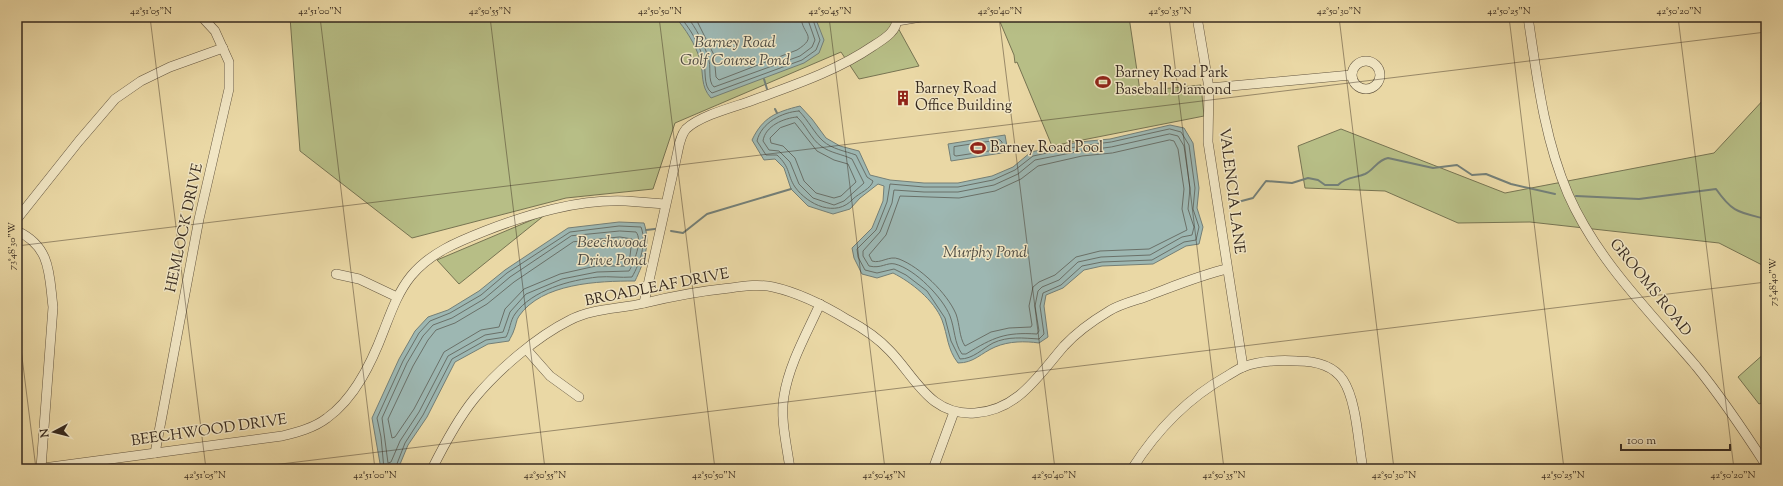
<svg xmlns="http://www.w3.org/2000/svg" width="1783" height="486" font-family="'Sorts Mill Goudy',serif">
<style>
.green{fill:#b7be86;stroke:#777452}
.water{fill:#9db7b2;stroke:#747f77}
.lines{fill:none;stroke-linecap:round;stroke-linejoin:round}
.shore{stroke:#6a7068;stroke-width:1}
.stream{stroke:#747f77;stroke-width:2}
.minor-casing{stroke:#645640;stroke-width:10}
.minor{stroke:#f1e6c4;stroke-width:9}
.ticks{fill:none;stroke:#372a1f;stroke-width:1;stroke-opacity:0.45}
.labels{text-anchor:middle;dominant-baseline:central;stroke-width:3;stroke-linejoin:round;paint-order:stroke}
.poi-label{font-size:15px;fill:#372a1f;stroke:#f1e6c4;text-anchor:start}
.street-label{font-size:15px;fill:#372a1f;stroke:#f1e6c4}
.water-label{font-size:16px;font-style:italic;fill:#504d44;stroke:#f1e6c4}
.neatline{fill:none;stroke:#372a1f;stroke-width:1.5}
.ticks-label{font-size:10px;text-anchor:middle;fill:#372a1f}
</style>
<rect width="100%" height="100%" fill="#ead8a5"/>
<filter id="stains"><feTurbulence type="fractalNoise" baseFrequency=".005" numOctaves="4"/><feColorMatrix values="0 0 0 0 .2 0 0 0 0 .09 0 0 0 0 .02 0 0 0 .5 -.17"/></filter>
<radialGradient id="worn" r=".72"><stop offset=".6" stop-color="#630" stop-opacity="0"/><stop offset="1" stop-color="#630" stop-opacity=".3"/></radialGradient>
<g class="green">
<path d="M 290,17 L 892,17 L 919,66 L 859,79 L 841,52 L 675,123 L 653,189 L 566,198 L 412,238 L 300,151 Z"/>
<path d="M 998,17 L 1129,17 L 1140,91 L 1201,85 L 1204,116 L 1052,146 L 1017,62 L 1015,63 L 1014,55 Z"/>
<path d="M 1766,97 L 1766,267 L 1719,243 L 1530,222 L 1458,223 L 1385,191 L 1305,188 L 1298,146 L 1341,129 L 1505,193 L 1714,153 Z"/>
<path d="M 546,214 L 459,284 L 437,260 Z"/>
<path d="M 1766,352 L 1766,401 L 1759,404 L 1738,377 Z"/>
</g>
<g class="water">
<path d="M 675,17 L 815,17 L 824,40 L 819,53 L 804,63 L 711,98 C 700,86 704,74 700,60 C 696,45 685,28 675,17 Z"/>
<path d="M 800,106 L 812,119 L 826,138 L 840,146 L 859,151 L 870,175 L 890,180 L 924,183 L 958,183 L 992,176 L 1013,167 L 1031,152 L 1079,142 L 1110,139 L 1170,125 L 1184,128 L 1193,143 L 1199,188 L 1197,208 L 1203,227 L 1199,244 L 1186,246 L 1153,264 L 1102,266 L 1084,270 L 1063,288 L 1046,295 L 1044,306 L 1048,337 L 1039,343 C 1025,341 1009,341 995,347 C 981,353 974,363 958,363 C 947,349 948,336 942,320 C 934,300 911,282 893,273 L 877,278 L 862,274 L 854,258 L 852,248 L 872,228 L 883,201 L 884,186 L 878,184 L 860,198 L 850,209 L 833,214 L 808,206 L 791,189 L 784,168 L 775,159 L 764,160 L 752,140 C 763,117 776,112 800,106 Z"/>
<path d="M 1005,135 L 1008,152 L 951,161 L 948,144 Z"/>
<path d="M 619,222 L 644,223 C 651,244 644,262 635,281 C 598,281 542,283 519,316 C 516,320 516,326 514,330 C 513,334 510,338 509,341 L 488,344 L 455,362 L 427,417 L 408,445 L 398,469 L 381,469 L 372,418 L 399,359 L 415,331 L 428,317 L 448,310 L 479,291 L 505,270 L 568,228 Z"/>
</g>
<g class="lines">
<g class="shore">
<path d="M 680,17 C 690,28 699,44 703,58 C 707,69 702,86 712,93 L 802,60 L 816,50 L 820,40 L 812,17"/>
<path d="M 687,17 C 696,27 704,44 708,57 C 712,66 707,81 714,87 L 800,56 L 812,47 L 815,40 L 807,17"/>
<path d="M 695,17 L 714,55 L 716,77 L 719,80 L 797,50 C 819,36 802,35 801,17"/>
<path d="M 799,111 C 808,120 815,134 823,141 C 832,149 845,151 856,155 L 867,177 L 873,181 C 871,189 859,193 853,199 C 836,218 808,205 795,187 C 787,175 791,168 777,155 L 766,155 L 757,141 C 761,123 782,112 799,111 Z"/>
<path d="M 797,117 C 806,125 811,139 821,146 C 830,153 842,154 852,159 L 864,183 L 844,201 L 834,205 L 813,198 L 799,184 L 790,162 L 779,151 L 769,150 L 763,141 C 765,126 784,118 797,117 Z"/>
<path d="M 795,123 L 817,151 L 834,160 L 848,164 L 856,182 L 841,196 L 834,198 L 816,193 L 804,181 L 795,158 L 783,146 L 771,143 L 770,138 L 780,128 Z"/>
<path d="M 1170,129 L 1181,132 L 1189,145 L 1195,188 L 1193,209 L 1199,227 L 1196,240 L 1184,242 L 1152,260 L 1102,262 L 1082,266 L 1061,285 L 1043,293 L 1040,306 L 1044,334 L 1039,339 C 1023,338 1008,336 993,343 C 982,349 973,359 960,359 L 951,341 L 945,318 L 927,291 L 906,275 L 894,269 L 877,273 L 865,270 L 858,257 L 857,249 L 876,230 L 887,202 L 890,184 L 924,187 L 958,187 L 993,180 L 1015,170 L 1033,156 L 1080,146 L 1111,142 Z"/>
<path d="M 1170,134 L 1178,136 L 1184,146 L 1190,188 L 1188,209 L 1194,227 L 1192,235 L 1182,237 L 1150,255 L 1101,257 L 1078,262 L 1059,280 L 1042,287 L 1038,291 L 1035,306 L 1039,331 L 1037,334 C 1005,332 994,337 966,354 L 962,354 C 954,343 955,329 950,316 C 943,298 915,269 895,264 C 887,262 881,269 869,266 L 863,256 L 863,251 L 880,232 L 892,203 L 894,190 L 924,192 L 958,192 L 994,185 L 1018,174 L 1035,160 L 1081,151 L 1111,147 Z"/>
<path d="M 1000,140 L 1002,142 L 1002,149 L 956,156 L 954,155 L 954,147 Z"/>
<path d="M 1170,140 L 1174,141 L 1178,149 L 1184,189 L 1182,209 L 1187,230 L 1149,249 L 1100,251 L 1076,257 L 1055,275 L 1039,282 L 1033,287 L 1029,306 L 1032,325 L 1031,327 L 1009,328 L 991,332 L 965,346 C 959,337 960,325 956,314 C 947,293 920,267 899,259 C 889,255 881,264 872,261 L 869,255 L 886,235 L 900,196 L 959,198 L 995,191 L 1021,179 L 1038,166 L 1082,156 L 1112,153 Z"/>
<path d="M 620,231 L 636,232 C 643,240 634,263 629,271 L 597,272 L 562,279 L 526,294 L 510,312 L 503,332 L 485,335 L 448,356 L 419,412 L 400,441 L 391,462 L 388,463 L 382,418 L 407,363 L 423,336 L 433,325 L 452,318 L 484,299 L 510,277 L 571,236 Z"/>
<path d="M 620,237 L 632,239 L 630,256 L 625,266 L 596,266 L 560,274 L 524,289 L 505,309 L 499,327 L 481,330 L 444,352 L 414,409 L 395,437 L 392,438 L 388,419 L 413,366 L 428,340 L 436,330 L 455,323 L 487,304 L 514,282 L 573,242 Z"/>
<path d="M 384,469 L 381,437 L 377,418 L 403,361 L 419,333 L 430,321 L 450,313 L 481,295 L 507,273 L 570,232 L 619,226 L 641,227 C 647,243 640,263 632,277 C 621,278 609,276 598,277 C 570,280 532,290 515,314 C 510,321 510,330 506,337 L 486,340 L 452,359 L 423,415 L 405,443 L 395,469"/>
</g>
<g class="stream">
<path d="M 764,79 L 767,89"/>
<path d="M 775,109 L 777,113"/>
<path d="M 1576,196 L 1639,199 L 1716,189 C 1733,213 1738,212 1766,219"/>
<path d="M 1234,203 L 1253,198 L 1266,181 L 1292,183 L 1308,178 L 1318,180 L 1325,185 L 1338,185 C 1346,177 1355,178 1365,174 C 1374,170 1377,160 1388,158 L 1433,168 L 1457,165 L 1472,175 L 1486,174 L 1511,184 L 1555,194"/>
<path d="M 646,230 L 655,229"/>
<path d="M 671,231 L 683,233 L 707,214 L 791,189"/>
</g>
<defs>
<g id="minor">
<path d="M 1197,17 L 1209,88 L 1208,142 L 1243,367"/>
<path d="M 1528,17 C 1537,77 1544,138 1568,194 C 1597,260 1650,312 1696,366 C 1722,398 1744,431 1766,465"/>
<path d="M 897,21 L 921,17"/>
<circle cx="1366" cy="75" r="14"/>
<path d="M 1209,88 L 1351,75"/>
<path d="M 17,219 L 79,141 L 115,99 L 141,81 L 170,67 L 223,48"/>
<path d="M 17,231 C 52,247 49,276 53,307 L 41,468"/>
<path d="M 336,274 L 359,279 L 397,297"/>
<path d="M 644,303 L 677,155 C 679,146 680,136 686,129 C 700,116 730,108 748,102 C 791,86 835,72 873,46 C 884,39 898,31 897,17"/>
<path d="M 527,350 L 550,376 L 579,397"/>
<path d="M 155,453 L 199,219 L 229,89 L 229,62 L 215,31 L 202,17"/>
<path d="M 36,469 L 282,436 C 298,432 314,428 327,418 C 355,398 372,362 384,330 C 391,312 398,292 411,276 C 430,253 457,242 485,231 C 529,214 578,199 626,201 C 639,202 652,203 665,204"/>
<path d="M 432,469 C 444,445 457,420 474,399 C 498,370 536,337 570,320 C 592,308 621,309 645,303 C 673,296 701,291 730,288 C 745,286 759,284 773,287 C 800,293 825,306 848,320 C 863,328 878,338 890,351 C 916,378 930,416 975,413 C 1018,410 1038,376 1064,346 C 1076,333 1094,320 1109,311 C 1120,304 1134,301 1145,297 C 1172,287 1200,275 1227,269"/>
<path d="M 790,469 C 787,446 780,419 784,396 C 789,364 807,333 820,304"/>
<path d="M 933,469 L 954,412"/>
<path d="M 1132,469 C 1156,431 1188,398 1227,376 C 1232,373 1238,369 1243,367 C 1259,361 1280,360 1297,361 C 1315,361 1333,365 1343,380 C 1357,401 1358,444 1363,469"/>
</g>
</defs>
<use href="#minor" class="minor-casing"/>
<use href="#minor" class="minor"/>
</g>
<path class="ticks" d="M 150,17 L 206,469M 320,17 L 375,469M 490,17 L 545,469M 659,17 L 715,469M 829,17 L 885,469M 999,17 L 1055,469M 1169,17 L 1224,469M 1339,17 L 1394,469M 1509,17 L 1564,469M 1678,17 L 1734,469M 17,246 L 1766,32M 17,317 L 36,469M 240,469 L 1766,282"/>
<defs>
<symbol id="stadium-bare" viewBox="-9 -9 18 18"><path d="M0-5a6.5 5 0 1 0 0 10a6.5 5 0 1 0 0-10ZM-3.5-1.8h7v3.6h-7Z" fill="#8f2418" stroke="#f1e6c4" stroke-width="2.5" paint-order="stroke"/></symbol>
<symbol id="building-bare" viewBox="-9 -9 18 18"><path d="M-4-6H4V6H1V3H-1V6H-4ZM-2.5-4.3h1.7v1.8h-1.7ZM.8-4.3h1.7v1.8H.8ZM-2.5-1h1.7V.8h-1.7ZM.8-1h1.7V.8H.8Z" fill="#8f2418" stroke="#f1e6c4" stroke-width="2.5" paint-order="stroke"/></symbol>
</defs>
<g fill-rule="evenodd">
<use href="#stadium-bare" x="1092" y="71" width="22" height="22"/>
<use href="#building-bare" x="892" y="87" width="22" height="22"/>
<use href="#stadium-bare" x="967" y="137" width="22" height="22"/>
</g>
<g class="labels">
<g class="poi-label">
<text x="1115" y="73">Barney Road Park<tspan x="1115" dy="17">Baseball Diamond</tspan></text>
<text x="915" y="89">Barney Road<tspan x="915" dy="17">Office Building</tspan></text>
<text x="990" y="148">Barney Road Pool</text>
</g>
<g class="street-label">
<text transform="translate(1231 191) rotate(83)">VALENCIA LANE</text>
<text transform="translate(185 228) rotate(-78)">HEMLOCK DRIVE</text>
<text transform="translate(657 288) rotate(-11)">BROADLEAF DRIVE</text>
<text transform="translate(1650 288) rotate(51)">GROOMS ROAD</text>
<text transform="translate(209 431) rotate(-8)">BEECHWOOD DRIVE</text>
</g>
<g class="water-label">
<text x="735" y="43">Barney Road<tspan x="735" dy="18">Golf Course Pond</tspan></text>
<text x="612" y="243">Beechwood<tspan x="612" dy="18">Drive Pond</tspan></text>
<text x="985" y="253">Murphy Pond</text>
</g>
</g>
<rect width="1783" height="486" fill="none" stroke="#ead8a5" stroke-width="44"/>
<g transform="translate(54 432) rotate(263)" stroke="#f1e6c4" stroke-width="3" paint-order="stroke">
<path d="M0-3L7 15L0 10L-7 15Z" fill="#372a1f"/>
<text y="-6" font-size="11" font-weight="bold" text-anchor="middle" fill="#372a1f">N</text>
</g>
<path d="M1621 444v6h109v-6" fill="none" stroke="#372a1f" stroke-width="2"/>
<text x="1627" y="444" font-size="12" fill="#372a1f" stroke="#f1e6c4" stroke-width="3" paint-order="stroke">100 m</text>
<rect x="22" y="22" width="1739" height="442" class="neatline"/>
<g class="ticks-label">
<text x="151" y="14">42°51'05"N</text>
<text x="320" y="14">42°51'00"N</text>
<text x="490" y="14">42°50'55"N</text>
<text x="660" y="14">42°50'50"N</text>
<text x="830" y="14">42°50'45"N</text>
<text x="1000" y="14">42°50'40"N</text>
<text x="1170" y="14">42°50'35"N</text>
<text x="1339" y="14">42°50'30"N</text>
<text x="1509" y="14">42°50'25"N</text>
<text x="1679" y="14">42°50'20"N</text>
<text transform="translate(11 246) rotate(-90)" y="4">73°48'30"W</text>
<text transform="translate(1772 282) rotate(-90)" y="4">73°48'40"W</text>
<text x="205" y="478">42°51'05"N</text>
<text x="375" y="478">42°51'00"N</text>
<text x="545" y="478">42°50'55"N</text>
<text x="714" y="478">42°50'50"N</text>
<text x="884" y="478">42°50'45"N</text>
<text x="1054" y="478">42°50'40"N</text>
<text x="1224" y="478">42°50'35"N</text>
<text x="1394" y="478">42°50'30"N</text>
<text x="1563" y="478">42°50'25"N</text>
<text x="1733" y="478">42°50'20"N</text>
</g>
<rect width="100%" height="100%" filter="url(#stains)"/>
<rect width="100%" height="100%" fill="url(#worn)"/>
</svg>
